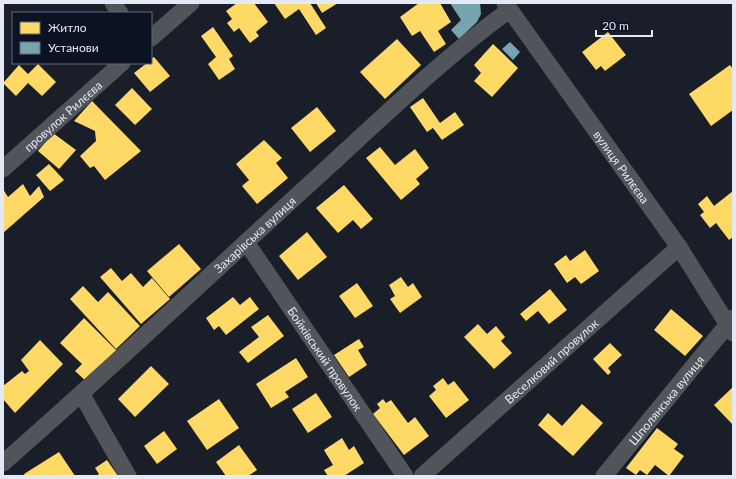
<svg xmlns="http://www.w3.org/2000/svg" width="736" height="479" font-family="Lato,sans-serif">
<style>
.homes{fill:#ffd966}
.public{fill:#76a5af}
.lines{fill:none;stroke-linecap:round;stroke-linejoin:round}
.street{stroke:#515559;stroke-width:17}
.labels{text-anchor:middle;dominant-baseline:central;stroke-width:4;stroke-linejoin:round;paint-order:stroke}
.street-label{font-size:12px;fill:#e4e9f7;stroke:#0b1224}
</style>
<rect width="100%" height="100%" fill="#1a1e28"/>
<g class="homes">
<path d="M 237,3 L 254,3 L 268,22 L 256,32 L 259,36 L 250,43 L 239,28 L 234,32 L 227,23 L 232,19 L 226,11 Z"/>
<path d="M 274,3 L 310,3 L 326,28 L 316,35 L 299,9 L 285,19 Z"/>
<path d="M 316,3 L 338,3 L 322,13 Z"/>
<path d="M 419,3 L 440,3 L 451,22 L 438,31 L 446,44 L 434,52 L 420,31 L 412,36 L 400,17 Z"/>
<path d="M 213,27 L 233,56 L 229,59 L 235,69 L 219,80 L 208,64 L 216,57 L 201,36 Z"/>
<path d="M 608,32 L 626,55 L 605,71 L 601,66 L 596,70 L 582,52 Z"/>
<path d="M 397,39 L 421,65 L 385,99 L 360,72 Z"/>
<path d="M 493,44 L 518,68 L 492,97 L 474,81 L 481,73 L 474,65 Z"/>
<path d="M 154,57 L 170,76 L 150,92 L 134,73 L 147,63 L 151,63 L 151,59 Z"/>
<path d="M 38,64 L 56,82 L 42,96 L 28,83 L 16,96 L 3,83 L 19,65 L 28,74 Z"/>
<path d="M 730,65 L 733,69 L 733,110 L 711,126 L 689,94 Z"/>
<path d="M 132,88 L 152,109 L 135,125 L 115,105 Z"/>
<path d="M 423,98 L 440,123 L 455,112 L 464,125 L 442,140 L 433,128 L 427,132 L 410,107 Z"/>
<path d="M 92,101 L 141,151 L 105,180 L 94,166 L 90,168 L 80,156 L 96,141 L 95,131 L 74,121 Z"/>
<path d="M 317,107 L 336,131 L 310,152 L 291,128 Z"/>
<path d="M 53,133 L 76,150 L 59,169 L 38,151 Z"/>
<path d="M 264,140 L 282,158 L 276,163 L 288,178 L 257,204 L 242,186 L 249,180 L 236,164 Z"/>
<path d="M 380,147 L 395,165 L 415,149 L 429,168 L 416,179 L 420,184 L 401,200 L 366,158 Z"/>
<path d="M 49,164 L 64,180 L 50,191 L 36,175 Z"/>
<path d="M 23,184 L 30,196 L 39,186 L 44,197 L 3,233 L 3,189 L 8,197 Z"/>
<path d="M 344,185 L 373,219 L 361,229 L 353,220 L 338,233 L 316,208 Z"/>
<path d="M 733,191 L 733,237 L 729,240 L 716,223 L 710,228 L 700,215 L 704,212 L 698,204 L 707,196 L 714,206 Z"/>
<path d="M 307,232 L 327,257 L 298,280 L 279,256 Z"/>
<path d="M 179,244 L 201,269 L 169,297 L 147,271 Z"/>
<path d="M 585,250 L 599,271 L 581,284 L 575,277 L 567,283 L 554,264 L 566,255 L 570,261 Z"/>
<path d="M 111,268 L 122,281 L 131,273 L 143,287 L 152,278 L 170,299 L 141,324 L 100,277 Z"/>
<path d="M 401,277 L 408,287 L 413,283 L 422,297 L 400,313 L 390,299 L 395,296 L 389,285 Z"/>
<path d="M 357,283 L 373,306 L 355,318 L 339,296 Z"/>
<path d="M 83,286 L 98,302 L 108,292 L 140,326 L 116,349 L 70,299 Z"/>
<path d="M 550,289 L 567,310 L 549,324 L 538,311 L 526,321 L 520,314 Z"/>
<path d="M 233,297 L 240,305 L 250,297 L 259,309 L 226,335 L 219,326 L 214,330 L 206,318 Z"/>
<path d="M 671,309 L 703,336 L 685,356 L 654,330 Z"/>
<path d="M 268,315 L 284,336 L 248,363 L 239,352 L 259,337 L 251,327 Z"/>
<path d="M 84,318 L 117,351 L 88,383 L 75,371 L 82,364 L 60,343 Z"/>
<path d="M 478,324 L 487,334 L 496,326 L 505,337 L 501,341 L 512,353 L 494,369 L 464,337 Z"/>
<path d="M 359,339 L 364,347 L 358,350 L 367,365 L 349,377 L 334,355 Z"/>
<path d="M 40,340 L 63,364 L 15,413 L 3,399 L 3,386 L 22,371 L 25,374 L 29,371 L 21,360 Z"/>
<path d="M 610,343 L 622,355 L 608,368 L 611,372 L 608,375 L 593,359 Z"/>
<path d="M 296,358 L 308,377 L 285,392 L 289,397 L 271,408 L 256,384 Z"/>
<path d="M 151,366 L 169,384 L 135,417 L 118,399 Z"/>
<path d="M 443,378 L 448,385 L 454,381 L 469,400 L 446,418 L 429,396 L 436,390 L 433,386 Z"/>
<path d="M 733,387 L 733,425 L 714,405 Z"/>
<path d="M 316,393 L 332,417 L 308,433 L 292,409 Z"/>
<path d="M 219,399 L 239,428 L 207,450 L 187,421 Z"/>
<path d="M 383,399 L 386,403 L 391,400 L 408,423 L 415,417 L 429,436 L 404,455 L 373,414 L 380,408 L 377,404 Z"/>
<path d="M 582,404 L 603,423 L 573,456 L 538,425 L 548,413 L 562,426 Z"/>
<path d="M 657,428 L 678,444 L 674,449 L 684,456 L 669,476 L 655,465 L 647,475 L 640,470 L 636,475 L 626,468 Z"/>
<path d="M 164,431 L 177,449 L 157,464 L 144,446 Z"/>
<path d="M 342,438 L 349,450 L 354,446 L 364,463 L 344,476 L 328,476 L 324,470 L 333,465 L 324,450 Z"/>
<path d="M 239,445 L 257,470 L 248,476 L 226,476 L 216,462 Z"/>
<path d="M 59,452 L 75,476 L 25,476 L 24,474 Z"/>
<path d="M 107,460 L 118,476 L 96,476 L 99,474 L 95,468 Z"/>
</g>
<g class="public">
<path d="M 450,3 L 480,3 L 481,14 L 477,22 L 459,39 L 451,30 L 461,20 Z"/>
<path d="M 510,42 L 520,52 L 513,60 L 502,49 Z"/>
</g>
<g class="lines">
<g class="street">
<path d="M 113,3 L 120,13"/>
<path id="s1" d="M 505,3 L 679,247 L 733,333"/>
<path d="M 151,38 L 191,3"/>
<path id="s2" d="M 3,169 L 122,63"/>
<path id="s3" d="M 246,242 L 405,476"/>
<path d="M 82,395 L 128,476"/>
<path id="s4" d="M 3,463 C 113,367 218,267 326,169 C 386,114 444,58 509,10"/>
<path id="s5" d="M 422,476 L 679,247"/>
<path id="s6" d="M 604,476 L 733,318"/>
</g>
</g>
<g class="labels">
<g class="street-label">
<text stroke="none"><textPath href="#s2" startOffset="80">провулок Рилєєва</textPath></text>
<text stroke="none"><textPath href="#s1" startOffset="201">вулиця Рилєєва</textPath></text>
<text stroke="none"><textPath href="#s4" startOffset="340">Захарівська вулиця</textPath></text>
<text stroke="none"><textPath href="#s3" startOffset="141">Бойківський провулок</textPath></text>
<text stroke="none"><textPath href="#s5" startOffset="173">Веселковий провулок</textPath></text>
<text stroke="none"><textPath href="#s6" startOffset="98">Шполянська вулиця</textPath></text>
</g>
</g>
<rect width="736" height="479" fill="none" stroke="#e4e9f7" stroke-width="8"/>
<rect x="12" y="12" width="140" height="52" fill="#0b1224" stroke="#626878"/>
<rect x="20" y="22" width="20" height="12" fill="#ffd966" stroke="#626878"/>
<text x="48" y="32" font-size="12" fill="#e4e9f7">Житло</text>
<rect x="20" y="42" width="20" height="12" fill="#76a5af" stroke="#626878"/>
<text x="48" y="52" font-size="12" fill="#e4e9f7">Установи</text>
<path d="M596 30v6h56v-6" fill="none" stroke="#e4e9f7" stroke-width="2"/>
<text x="602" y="30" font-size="12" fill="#e4e9f7" stroke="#0b1224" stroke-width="3" paint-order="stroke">20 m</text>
</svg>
